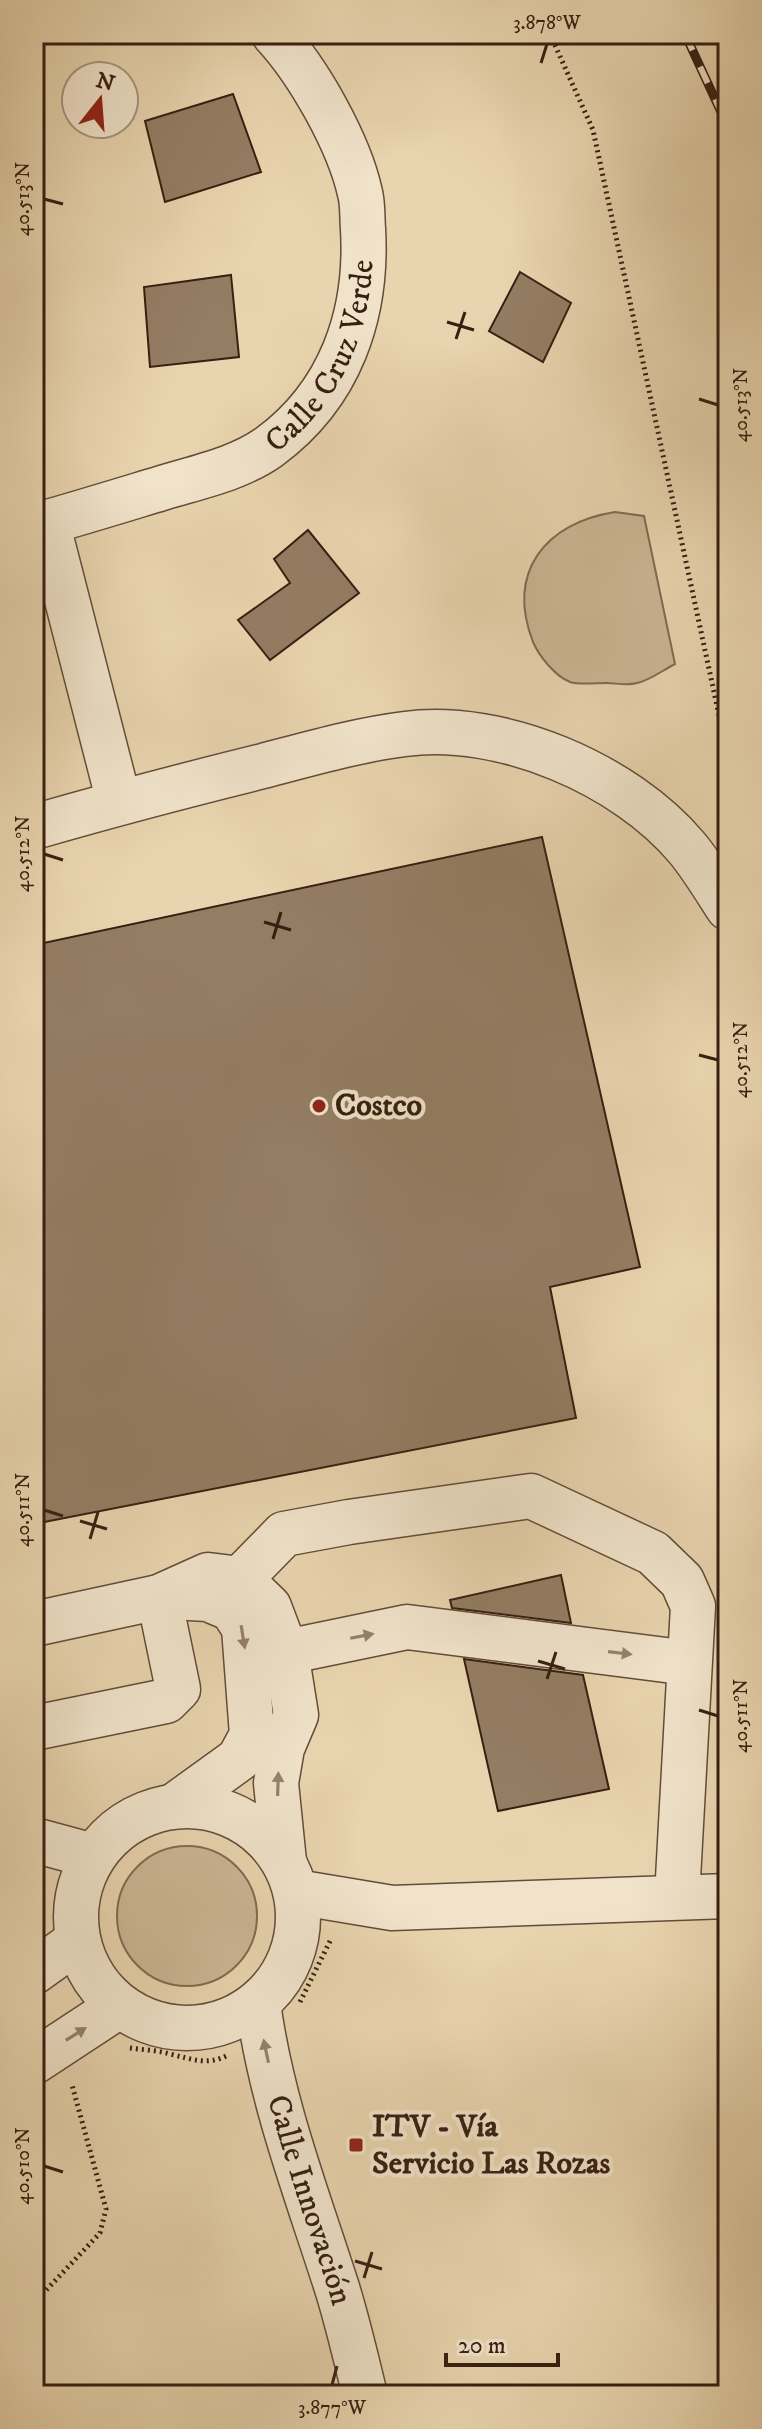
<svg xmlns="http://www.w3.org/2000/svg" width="762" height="2429" font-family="'IM FELL DW Pica',serif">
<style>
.green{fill:#cab593;stroke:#806a52;stroke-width:2}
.building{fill:#937d63;stroke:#371f12;stroke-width:2}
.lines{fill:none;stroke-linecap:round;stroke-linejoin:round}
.minor-casing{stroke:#634c39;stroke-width:47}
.path{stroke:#371f12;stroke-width:5;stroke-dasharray:2 4;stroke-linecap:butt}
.minor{stroke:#f0e3ca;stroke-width:44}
.rail-casing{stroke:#371f12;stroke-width:9}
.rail{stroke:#f0e3ca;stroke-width:6;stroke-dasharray:18;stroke-linecap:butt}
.oneway{fill:#94816e}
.ticks{fill:none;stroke:#371f12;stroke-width:3}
.poi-dot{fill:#8f2418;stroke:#f0e3ca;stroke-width:3}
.labels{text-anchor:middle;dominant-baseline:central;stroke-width:8;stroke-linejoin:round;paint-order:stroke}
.street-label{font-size:32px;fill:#371f12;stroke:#f0e3ca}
.poi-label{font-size:32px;font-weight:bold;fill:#371f12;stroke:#f0e3ca;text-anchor:start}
.neatline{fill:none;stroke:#371f12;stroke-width:3}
.ticks-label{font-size:20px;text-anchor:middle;fill:#371f12}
</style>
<rect width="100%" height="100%" fill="#e8d4ae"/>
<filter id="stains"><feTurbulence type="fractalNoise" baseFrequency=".0025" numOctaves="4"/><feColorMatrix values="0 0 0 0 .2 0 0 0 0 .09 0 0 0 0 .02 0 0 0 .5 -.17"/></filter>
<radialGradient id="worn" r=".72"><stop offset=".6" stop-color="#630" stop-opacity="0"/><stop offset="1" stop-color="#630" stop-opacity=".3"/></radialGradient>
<g class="green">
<path d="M 615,512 L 644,516 L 675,664 C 663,670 649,681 637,683 C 628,686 615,683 606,683 C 596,683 579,685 570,682 C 555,676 539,656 533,642 C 506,572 545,523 615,512 Z"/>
<circle cx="187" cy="1916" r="70"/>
</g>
<g class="building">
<path d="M 233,94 L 261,172 L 165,202 L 145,121 Z"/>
<path d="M 520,272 L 571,303 L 543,362 L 489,331 Z"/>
<path d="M 231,275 L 239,357 L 150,367 L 144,287 Z"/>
<path d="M 308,530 L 359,593 L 270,660 L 238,620 L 290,583 L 274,559 Z"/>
<path d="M 542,837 L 640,1267 L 550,1287 L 576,1418 L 34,1524 L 34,945 Z"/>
<path d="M 561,1575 L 571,1623 L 452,1608 L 450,1600 Z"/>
<path d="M 464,1659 L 583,1675 L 609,1789 L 498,1811 Z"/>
</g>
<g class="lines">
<defs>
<g id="minor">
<path d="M 47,522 L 119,802"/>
<path id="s1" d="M 34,526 C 77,514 119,501 162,488 C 198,477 238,469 269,447 C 340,395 368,315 363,229 C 362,217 363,204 360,193 C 349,143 309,72 274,34"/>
<path d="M 34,827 C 110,805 186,785 263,766 C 309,754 357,740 405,734 C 501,721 625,774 687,848 C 702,866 715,888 728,908"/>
<path d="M 240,1579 L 284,1534 L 349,1522 L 531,1496 L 653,1553 L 682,1581 L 693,1606 L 677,1897"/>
<path d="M 34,1624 L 159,1597 L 208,1575 L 240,1579 L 269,1607 L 286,1652 L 296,1715 L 282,1748 L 276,1783 L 284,1862"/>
<path d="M 286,1652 L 407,1627 L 689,1663"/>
<path d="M 34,1728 L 166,1701 L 178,1689 L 159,1597"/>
<circle cx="187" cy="1917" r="111"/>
<path d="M 174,1806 L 239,1759 L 252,1735 L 244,1628 L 232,1609 L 208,1599 L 189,1598"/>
<path d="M 34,1840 L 93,1856"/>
<path d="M 296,1892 L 392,1908 L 728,1896"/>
<path d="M 34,1972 L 77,1941"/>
<path id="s2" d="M 258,2003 C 271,2102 307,2194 337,2288 C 348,2323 356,2359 365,2395"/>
<path d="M 34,2062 L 119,2006"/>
</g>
</defs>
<use href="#minor" class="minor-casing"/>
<g class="path">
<path d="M 550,34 L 593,130 L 728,757"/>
<path d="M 300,2002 L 331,1939"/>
<path d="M 130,2048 C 143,2050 157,2050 170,2054 C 192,2059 207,2066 228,2055"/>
<path d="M 34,2303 L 100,2233 L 106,2209 L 72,2085"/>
</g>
<use href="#minor" class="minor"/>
<defs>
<path id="rail" d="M 685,34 L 728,127"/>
</defs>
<use href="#rail" class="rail-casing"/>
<use href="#rail" class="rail"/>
</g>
<defs><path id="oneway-solid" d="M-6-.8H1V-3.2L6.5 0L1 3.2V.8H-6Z" transform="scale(2)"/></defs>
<g class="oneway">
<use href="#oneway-solid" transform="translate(362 1636) rotate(-11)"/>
<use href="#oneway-solid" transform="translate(243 1637) rotate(81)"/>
<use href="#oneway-solid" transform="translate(620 1653) rotate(7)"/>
<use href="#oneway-solid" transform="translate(278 1784) rotate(-88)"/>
<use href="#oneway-solid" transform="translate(76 2034) rotate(-32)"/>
<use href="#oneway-solid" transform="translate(266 2051) rotate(-102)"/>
</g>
<path class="ticks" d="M 541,63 L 547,44M 44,199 L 63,204M 447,322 L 474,330M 456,339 L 465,312M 699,399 L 718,405M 44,854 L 63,860M 264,922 L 291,930M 273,939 L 281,912M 699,1055 L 718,1060M 44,1510 L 63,1516M 80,1521 L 107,1529M 90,1539 L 98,1512M 538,1661 L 565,1669M 547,1679 L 556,1652M 699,1710 L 718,1716M 44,2166 L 63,2172M 355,2261 L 382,2269M 364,2278 L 372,2252M 332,2385 L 337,2366"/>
<g class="poi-dot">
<circle cx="319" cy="1106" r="8"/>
<rect x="348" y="2137" width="16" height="16" rx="4"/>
</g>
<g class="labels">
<g class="street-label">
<text stroke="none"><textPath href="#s1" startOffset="358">Calle Cruz Verde</textPath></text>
<text stroke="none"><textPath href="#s2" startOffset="204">Calle Innovación</textPath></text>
</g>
<g class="poi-label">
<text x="335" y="1106">Costco</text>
<text x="372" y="2127">ITV - Vía<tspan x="372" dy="37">Servicio Las Rozas</tspan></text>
</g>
</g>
<rect width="762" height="2429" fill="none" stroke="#e8d4ae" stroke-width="88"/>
<g transform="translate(100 100) rotate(17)"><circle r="38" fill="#f0e3ca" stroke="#a69580" stroke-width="2"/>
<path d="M0-6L14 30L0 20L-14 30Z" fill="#8f2418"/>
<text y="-12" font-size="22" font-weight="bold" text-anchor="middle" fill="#371f12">N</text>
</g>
<path d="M446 2353v12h112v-12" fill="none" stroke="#371f12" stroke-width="4"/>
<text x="458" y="2353" font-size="24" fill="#371f12" stroke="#f0e3ca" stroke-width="6" paint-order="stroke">20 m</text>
<rect x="44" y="44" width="674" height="2341" class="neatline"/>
<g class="ticks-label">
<text x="547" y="29">3.878°W</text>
<text transform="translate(22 199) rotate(-90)" y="7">40.513°N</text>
<text transform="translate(740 405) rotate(-90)" y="7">40.513°N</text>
<text transform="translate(22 854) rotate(-90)" y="7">40.512°N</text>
<text transform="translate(740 1060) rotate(-90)" y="7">40.512°N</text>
<text transform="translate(22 1510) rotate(-90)" y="7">40.511°N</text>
<text transform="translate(740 1716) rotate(-90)" y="7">40.511°N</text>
<text transform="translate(22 2166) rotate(-90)" y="7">40.510°N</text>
<text x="332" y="2414">3.877°W</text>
</g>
<rect width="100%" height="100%" filter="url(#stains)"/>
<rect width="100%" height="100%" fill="url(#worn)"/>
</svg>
